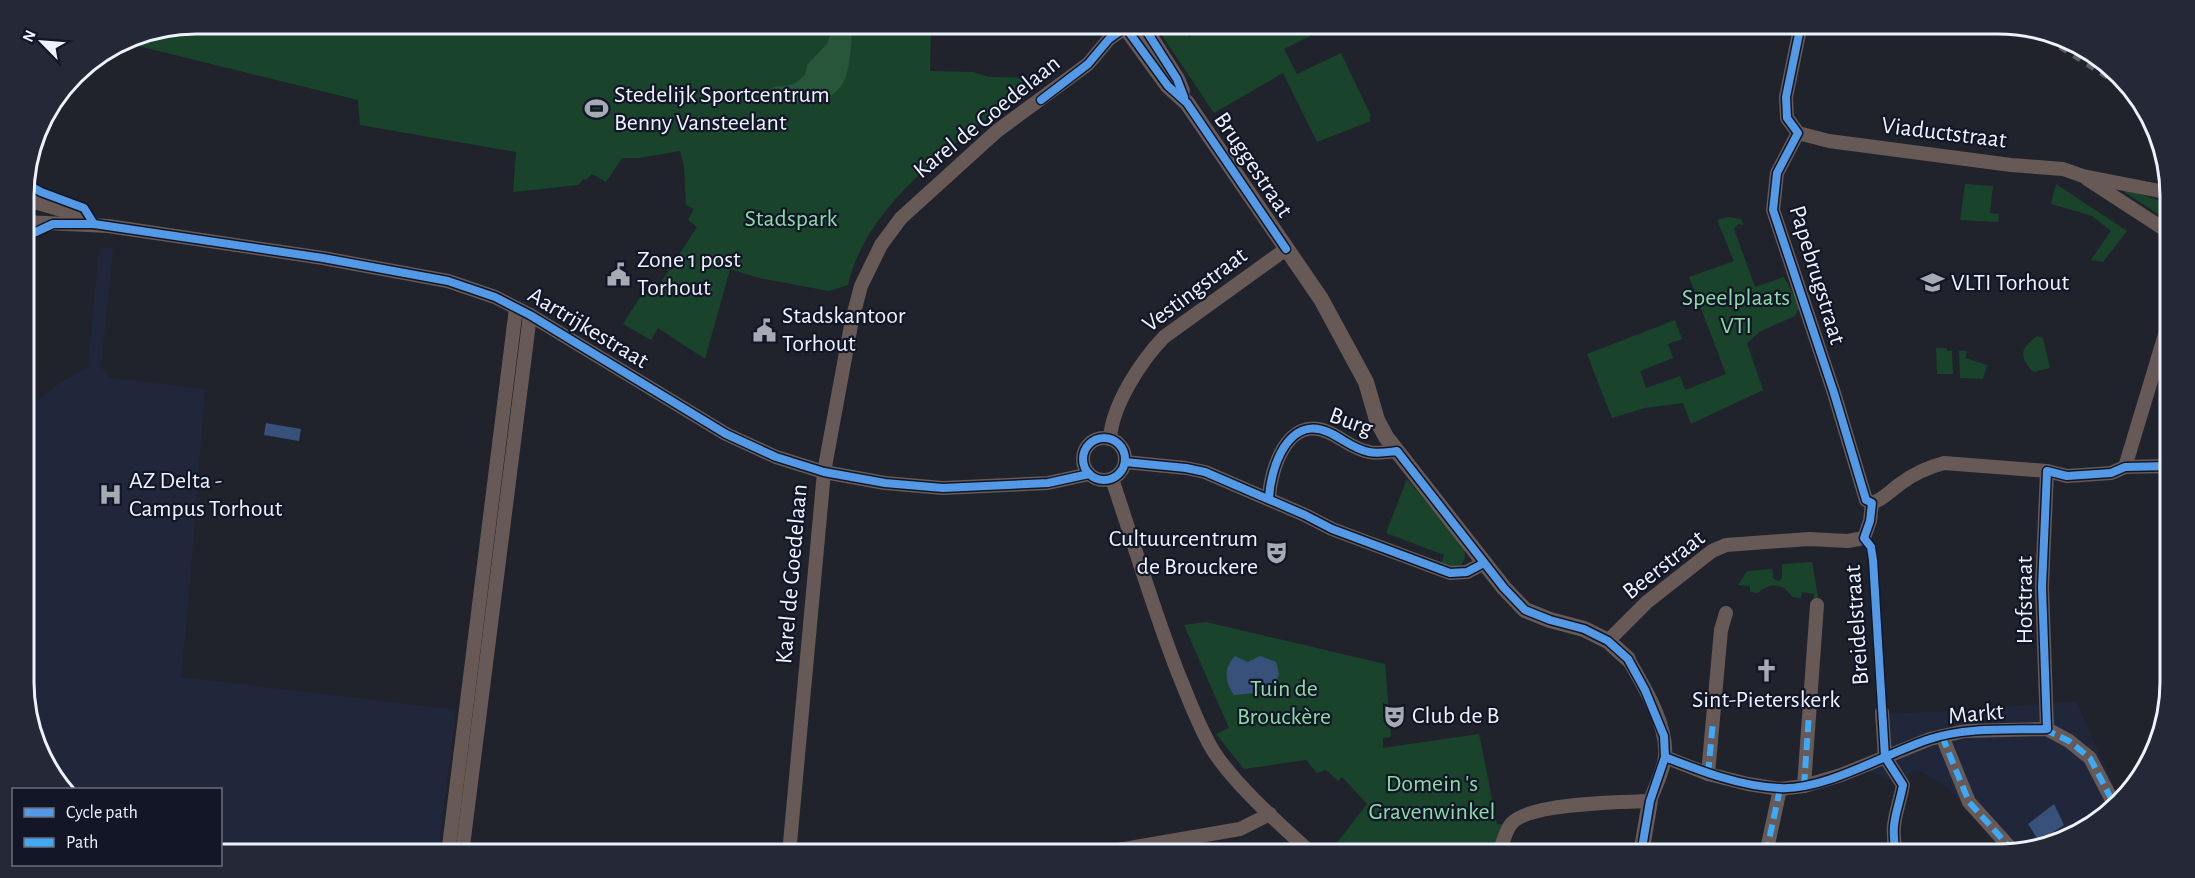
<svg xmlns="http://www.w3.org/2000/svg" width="2195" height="878" font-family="'Alegreya Sans',sans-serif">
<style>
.built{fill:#21273b}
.green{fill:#19442b}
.forest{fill:#27563a}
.water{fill:#38517b}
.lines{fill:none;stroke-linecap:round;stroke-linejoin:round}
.pedestrian{stroke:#665956;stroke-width:10}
.minor{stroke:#665956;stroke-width:14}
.tertiary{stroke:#665956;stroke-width:16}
.rail{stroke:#615d5e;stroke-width:4.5;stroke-dasharray:8 8;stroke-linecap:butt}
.quiet{stroke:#3fa9f5;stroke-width:6;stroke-dasharray:12 6;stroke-linecap:butt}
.cycleway-casing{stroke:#121626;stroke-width:11}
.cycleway{stroke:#5399e6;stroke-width:8}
.labels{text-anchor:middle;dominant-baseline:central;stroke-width:4.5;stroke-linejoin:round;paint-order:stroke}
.poi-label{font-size:24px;fill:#eef2fe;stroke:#121626;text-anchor:start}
.street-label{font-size:24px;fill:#eef2fe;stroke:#121626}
.park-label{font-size:24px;fill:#8adba4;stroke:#121626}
.rim{fill:none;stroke:#eef2fe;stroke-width:3}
</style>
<rect width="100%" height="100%" fill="#20232b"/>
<g class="built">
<path d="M 99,247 L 113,249 L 101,367 L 110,378 L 205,389 L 190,582 L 181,677 L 456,710 L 438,854 L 221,854 L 220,790 L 64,789 L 33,727 L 27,662 L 26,408 L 63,381 L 88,367 Z"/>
<path d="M 2076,701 L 2119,797 L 2103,819 L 2010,854 L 1976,816 L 1946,787 L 1920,771 L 1912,770 L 1906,786 L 1870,772 L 1877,747 L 1880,714 L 1955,711 Z"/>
</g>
<g class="green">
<path d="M 196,24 L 931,24 L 930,71 L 973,72 L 989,77 L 1036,78 L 1027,88 C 962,139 867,200 848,285 L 829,291 L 759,278 L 730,269 L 705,359 L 658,328 L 651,340 L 623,324 L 644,291 L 652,296 L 697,227 L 688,220 L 694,209 L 686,205 L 684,166 L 680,151 L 639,158 L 622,158 L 606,182 L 592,174 L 586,180 L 583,179 L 579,185 L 513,192 L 516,152 L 360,125 L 358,100 L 122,42 L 131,37 Z"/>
<path d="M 1164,24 L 1183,24 L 1189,37 L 1218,24 L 1326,24 L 1324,29 L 1284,49 L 1297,74 L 1341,53 L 1371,116 L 1369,118 L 1371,121 L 1317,142 L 1283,73 L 1214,113 L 1163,37 L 1162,25 Z"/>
<path d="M 1965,184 L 1993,186 L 1990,213 L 1999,214 L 1998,222 L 1960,220 Z"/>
<path d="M 2056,184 L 2127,231 L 2103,262 L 2091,260 L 2111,231 L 2092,216 L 2051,204 Z"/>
<path d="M 2124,189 L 2170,204 L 2169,221 L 2124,192 Z"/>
<path d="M 1728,217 L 1741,219 L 1744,225 L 1738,224 L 1734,229 L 1755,287 L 1784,277 L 1800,306 L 1795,316 L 1761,331 L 1747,343 L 1763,390 L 1691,424 L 1683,403 L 1645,408 L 1612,418 L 1587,354 L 1675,320 L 1682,339 L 1668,344 L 1673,358 L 1640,371 L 1646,388 L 1680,376 L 1685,390 L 1726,374 L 1689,277 L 1734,261 L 1717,220 Z"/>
<path d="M 2037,336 L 2043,338 L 2050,368 L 2034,372 C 2029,369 2028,366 2025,361 C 2019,349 2029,343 2037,336 Z"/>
<path d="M 1936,348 L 1947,348 L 1947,351 L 1952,351 L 1953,374 L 1937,374 Z"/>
<path d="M 1959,351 L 1967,351 L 1965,358 L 1987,365 L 1983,379 L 1960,378 Z"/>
<path d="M 1407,479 L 1464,547 C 1468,567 1458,568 1441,565 L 1444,555 L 1386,533 Z"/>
<path d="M 1812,562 L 1819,602 L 1812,613 L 1814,594 L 1802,592 L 1801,598 L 1792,597 C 1784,583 1769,582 1758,593 L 1750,592 L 1750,586 L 1738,585 L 1747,571 L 1772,569 L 1773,578 L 1778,581 L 1782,579 L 1782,564 Z"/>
<path d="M 1206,622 L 1385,664 L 1391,737 L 1383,738 L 1383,748 L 1479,734 L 1497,824 L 1506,825 L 1502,828 L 1491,854 L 1337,854 L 1332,849 L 1367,804 L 1342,777 L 1338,781 L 1326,770 L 1317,773 L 1306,760 L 1244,769 L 1216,734 L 1229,728 L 1184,625 Z"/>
</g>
<path class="forest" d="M 834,24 L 852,24 C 850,104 837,101 764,104 C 772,79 775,90 793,84 C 797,83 802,78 805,75 L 807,65 L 827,44 Z"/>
<g class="water">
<path d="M 266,423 L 301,429 L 299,441 L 264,435 Z"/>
<path d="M 1235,656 L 1248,662 L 1260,656 L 1276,662 L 1279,674 L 1274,688 L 1255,693 L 1234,695 C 1225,681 1223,669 1235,656 Z"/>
<path d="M 2054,804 L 2064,825 L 2039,841 L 2028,824 Z"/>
</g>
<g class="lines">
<path class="pedestrian" d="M 1864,538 L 1871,547 L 1873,560 L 1882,712"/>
<g class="minor">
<path d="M 1798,133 L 1777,173 L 1773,210 L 1834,393 L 1866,500 L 1872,503"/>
<path d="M 1798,133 L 1829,141 L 2011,165 L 2063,169 L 2083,176 L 2170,193"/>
<path d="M 1798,133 L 1787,118 L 1786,97 L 1801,24"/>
<path d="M 2087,179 L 2170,233"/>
<path d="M 24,199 L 72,213 L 92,223"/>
<path d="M 25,222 L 108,226 L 323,258 L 448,281 L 495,297 L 530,315 L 726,434 L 776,457 L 824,472 L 885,483 L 943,488 L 1048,483 L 1089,474"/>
<circle cx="1104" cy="459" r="21"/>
<path d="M 1110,439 C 1112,405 1141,361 1164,337 L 1286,249"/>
<path d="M 1125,462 L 1186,468 L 1205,472 L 1305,515 L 1332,529 L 1450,573 L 1467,572 L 1484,563"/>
<path d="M 2125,467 L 2170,318"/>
<path d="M 2047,471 L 2042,587 L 2047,729"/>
<path d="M 1112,479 C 1134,544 1153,609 1178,673 C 1189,699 1199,728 1214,752 C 1237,787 1281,825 1312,854"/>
<path d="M 1269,499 C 1270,469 1288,414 1328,432 C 1342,438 1353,449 1369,452 C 1378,454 1388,452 1397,451"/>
<path d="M 1872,503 C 1884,499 1890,491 1900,484 C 1913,474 1929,467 1944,463 L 2047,471 L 2067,476 L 2111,473 L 2125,467 L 2170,466"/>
<path d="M 1608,641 L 1647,602 L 1712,551 L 1726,545 L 1809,539 L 1848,541 L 1864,538 L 1870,521 L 1872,503"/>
<path d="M 1882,712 L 1885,757 L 1903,785 C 1897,815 1890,822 1896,854"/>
<path d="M 1942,736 L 1969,802 L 2014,852"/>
<path d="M 1665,757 L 1708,774 L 1748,784 L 1780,789 L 1804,786 L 1841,775 L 1930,739 L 1965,731 L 2047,729 L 2069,741 L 2090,758 L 2114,804"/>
<path d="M 1708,774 L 1721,630 L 1726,613"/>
<path d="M 1804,786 L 1817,605"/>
<path d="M 448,854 L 516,308"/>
<path d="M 462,854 L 530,315"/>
<path d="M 789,854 L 824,472 L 852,320 L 861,286 L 881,245 L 901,218 L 997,131 L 1088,64 L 1109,39 L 1130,24"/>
<path d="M 1095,854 L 1240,829 L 1270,814"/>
<path d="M 1499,854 C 1502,845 1505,832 1511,824 C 1527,803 1623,802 1650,801 C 1655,787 1664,770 1665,756 C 1668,725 1643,685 1628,659"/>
<path d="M 1766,854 L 1780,789"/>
</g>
<g class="tertiary">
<path d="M 1123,24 L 1168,86 L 1187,103 L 1321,299 L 1366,382 L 1377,420 L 1386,437 L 1504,588 L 1525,610 L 1550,620 L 1584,629 L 1608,641 L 1628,659"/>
<path d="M 1142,24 L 1177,79 L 1182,91"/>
<path d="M 1641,854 L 1650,801"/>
</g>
<path class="rail" d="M 2033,30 L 2133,94"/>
<g class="quiet">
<path d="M 2044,729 L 2069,741 L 2090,758 L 2114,804"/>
<path d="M 1942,736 L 1969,802 L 2014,852"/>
<path d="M 1708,774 L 1713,722"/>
<path d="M 1804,786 L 1809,714"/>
<path d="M 1766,854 L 1780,789"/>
</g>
<defs>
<g id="cycleway">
<path d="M 1123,24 L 1168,86 L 1187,103 L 1286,249"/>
<path d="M 1142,24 L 1177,79 L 1184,97"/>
<path d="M 1801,24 L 1786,97 L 1787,118 L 1798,133 L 1777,173 L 1773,210 L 1834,393 L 1866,500 L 1872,503 L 1870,521 L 1864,538 L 1871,547 L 1873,560 L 1885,757 L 1903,785 C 1897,815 1890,822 1896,854"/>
<path d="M 1041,100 L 1088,64 L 1109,39 L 1130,24"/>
<path d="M 25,183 L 41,192 L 84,208 L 94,224"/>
<path d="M 25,237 L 53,224 L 94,224 L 323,258 L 448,281 L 495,297 L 530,315 L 726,434 L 776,457 L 824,472 L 885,483 L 943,488 L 1048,483 L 1089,474"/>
<circle cx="1104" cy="459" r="21"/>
<path d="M 1125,462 L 1186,468 L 1205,472 L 1305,515 L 1332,529 L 1450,573 L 1467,572 L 1484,563"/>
<path d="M 1269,499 C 1270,469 1288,414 1328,432 C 1342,438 1353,449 1369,452 C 1378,454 1388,452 1397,451 L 1504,588 L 1525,610 L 1550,620 L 1584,629 L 1608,641 L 1628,659 L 1645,690 L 1664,736 L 1665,757 L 1650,801 L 1641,854"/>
<path d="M 1665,757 C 1701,771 1739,786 1779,788 C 1825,791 1886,753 1930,739 C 1967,727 2008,730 2047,729 L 2042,587 L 2047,471 L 2067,476 L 2111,473 L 2125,467 L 2170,466"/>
</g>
</defs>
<use href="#cycleway" class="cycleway-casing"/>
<use href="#cycleway" class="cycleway"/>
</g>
<defs>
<symbol id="stadium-bare" viewBox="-9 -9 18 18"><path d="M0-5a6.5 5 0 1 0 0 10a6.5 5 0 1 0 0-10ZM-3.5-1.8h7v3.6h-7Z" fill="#a6aab4" stroke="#121626" stroke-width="2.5" paint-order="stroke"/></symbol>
<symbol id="civic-bare" viewBox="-9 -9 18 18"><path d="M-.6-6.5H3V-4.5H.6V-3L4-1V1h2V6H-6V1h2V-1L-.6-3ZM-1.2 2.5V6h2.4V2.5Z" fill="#a6aab4" stroke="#121626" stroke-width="2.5" paint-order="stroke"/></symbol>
<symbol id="school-bare" viewBox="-9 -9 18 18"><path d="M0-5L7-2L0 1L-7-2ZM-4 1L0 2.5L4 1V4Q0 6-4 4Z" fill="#a6aab4" stroke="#121626" stroke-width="2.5" paint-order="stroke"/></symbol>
<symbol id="hospital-bare" viewBox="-9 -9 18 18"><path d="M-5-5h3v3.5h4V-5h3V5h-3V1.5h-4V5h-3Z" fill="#a6aab4" stroke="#121626" stroke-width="2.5" paint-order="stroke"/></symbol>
<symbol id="theatre-bare" viewBox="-9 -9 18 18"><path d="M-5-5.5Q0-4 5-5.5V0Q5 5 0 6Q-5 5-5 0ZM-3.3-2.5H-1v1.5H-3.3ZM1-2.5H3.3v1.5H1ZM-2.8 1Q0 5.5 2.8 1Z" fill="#a6aab4" stroke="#121626" stroke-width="2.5" paint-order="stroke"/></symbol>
<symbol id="church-bare" viewBox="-9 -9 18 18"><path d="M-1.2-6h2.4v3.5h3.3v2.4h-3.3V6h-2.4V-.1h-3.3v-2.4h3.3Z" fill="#a6aab4" stroke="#121626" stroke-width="2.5" paint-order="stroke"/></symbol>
</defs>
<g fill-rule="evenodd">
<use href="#stadium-bare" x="580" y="92" width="33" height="33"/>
<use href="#civic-bare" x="602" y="258" width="33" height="33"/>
<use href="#school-bare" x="1916" y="266" width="33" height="33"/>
<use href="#civic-bare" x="748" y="314" width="33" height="33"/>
<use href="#hospital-bare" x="94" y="478" width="33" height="33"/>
<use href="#theatre-bare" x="1260" y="536" width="33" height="33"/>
<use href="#church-bare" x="1750" y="654" width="33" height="33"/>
<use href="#theatre-bare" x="1378" y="700" width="33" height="33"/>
</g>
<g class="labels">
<g class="poi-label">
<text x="614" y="95">Stedelijk Sportcentrum<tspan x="614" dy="28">Benny Vansteelant</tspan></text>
<text x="637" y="260">Zone 1 post<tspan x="637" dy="28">Torhout</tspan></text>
<text x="1951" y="283">VLTI Torhout</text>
<text x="782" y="316">Stadskantoor<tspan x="782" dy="28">Torhout</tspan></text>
<text x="129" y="481">AZ Delta -<tspan x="129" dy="28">Campus Torhout</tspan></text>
<text x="1258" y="539" text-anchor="end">Cultuurcentrum<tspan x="1258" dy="28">de Brouckere</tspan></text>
<text x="1766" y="700" text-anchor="middle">Sint-Pieterskerk</text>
<text x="1412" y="716">Club de B</text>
</g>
<g class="street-label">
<text transform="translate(987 117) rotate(-39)">Karel de Goedelaan</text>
<text transform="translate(1944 133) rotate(7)">Viaductstraat</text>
<text transform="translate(1253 165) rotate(56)">Bruggestraat</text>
<text transform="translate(1817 275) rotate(73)">Papebrugstraat</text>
<text transform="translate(1195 290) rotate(-37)">Vestingstraat</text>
<text transform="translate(588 328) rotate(31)">Aartrijkestraat</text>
<text transform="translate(1351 422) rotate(20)">Burg</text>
<text transform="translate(1664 565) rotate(-38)">Beerstraat</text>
<text transform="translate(792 574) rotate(-85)">Karel de Goedelaan</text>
<text transform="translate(2025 600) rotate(-90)">Hofstraat</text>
<text transform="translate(1857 625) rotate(-94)">Breidelstraat</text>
<text transform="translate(1976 714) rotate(-5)">Markt</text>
</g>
<g class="park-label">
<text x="791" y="219">Stadspark</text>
<text x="1736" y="298">Speelplaats<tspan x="1736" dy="28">VTI</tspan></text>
<text x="1284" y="689">Tuin de<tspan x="1284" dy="28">Brouckère</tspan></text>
<text x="1432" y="784">Domein 's<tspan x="1432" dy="28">Gravenwinkel</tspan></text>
</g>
</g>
<path d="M0 0H2195V878H0ZM196 34H1998A162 162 0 0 1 2160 196V682A162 162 0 0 1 1998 844H196A162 162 0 0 1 34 682V196A162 162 0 0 1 196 34Z" fill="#242837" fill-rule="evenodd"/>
<path class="rim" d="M196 34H1998A162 162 0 0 1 2160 196V682A162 162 0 0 1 1998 844H196A162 162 0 0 1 34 682V196A162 162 0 0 1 196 34Z"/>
<rect x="12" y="788" width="210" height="78" fill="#121626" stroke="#6a6e7c" stroke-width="1.5"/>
<rect x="24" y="808" width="30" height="9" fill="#5399e6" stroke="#6a6e7c" stroke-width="1.5"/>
<text x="66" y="818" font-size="18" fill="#eef2fe">Cycle path</text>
<rect x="24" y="838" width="30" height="9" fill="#3fa9f5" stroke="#6a6e7c" stroke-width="1.5"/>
<text x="66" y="848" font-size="18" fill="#eef2fe">Path</text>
<g transform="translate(42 42) rotate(295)" stroke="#121626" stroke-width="4.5" paint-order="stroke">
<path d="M0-4.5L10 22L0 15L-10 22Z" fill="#eef2fe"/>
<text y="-9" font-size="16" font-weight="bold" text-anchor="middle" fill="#eef2fe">N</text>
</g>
</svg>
